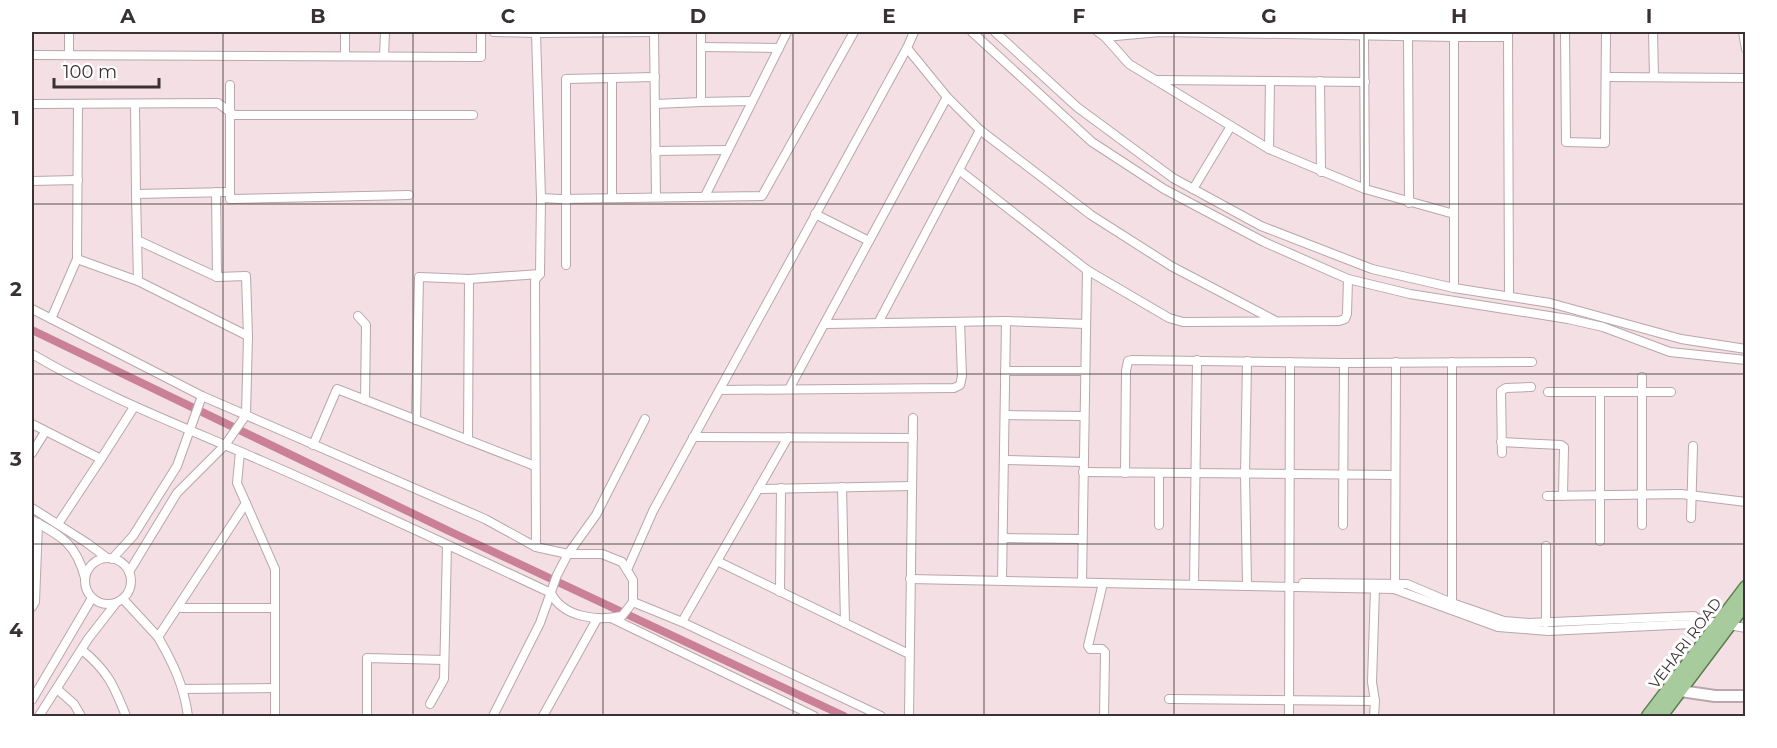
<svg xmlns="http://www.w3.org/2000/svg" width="1777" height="748" font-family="Montserrat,sans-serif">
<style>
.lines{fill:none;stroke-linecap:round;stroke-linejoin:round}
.canal{stroke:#ca8097;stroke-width:8}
.street-casing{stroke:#b9a7ac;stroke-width:10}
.secondary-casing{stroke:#b9a7ac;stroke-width:14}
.primary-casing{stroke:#5b7f4e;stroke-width:15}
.street{stroke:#fff;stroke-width:8}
.secondary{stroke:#fff;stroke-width:10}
.primary{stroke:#a8cb9d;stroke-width:12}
.grid{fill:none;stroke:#393133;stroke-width:1.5;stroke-opacity:0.55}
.labels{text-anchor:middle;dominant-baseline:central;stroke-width:6;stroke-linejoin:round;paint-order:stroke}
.street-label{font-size:15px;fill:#393133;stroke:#fff}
.neatline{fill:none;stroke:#393133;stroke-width:2}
.grid-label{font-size:20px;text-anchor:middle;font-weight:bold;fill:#393133}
</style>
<rect width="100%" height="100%" fill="#f3dfe4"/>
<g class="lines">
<path class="canal" d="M 32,330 L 451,532 L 844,716"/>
<defs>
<g id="street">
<path d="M 69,32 L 69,55"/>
<path d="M 494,32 L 536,33"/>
<path d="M 654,32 L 536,33 L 541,198 L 560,199 L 762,196 L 854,32"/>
<path d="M 972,32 L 1092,142 L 1164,189 L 1264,242 L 1348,279 L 1410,294 L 1568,319 L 1603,327 L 1670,352 L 1746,360"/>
<path d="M 995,32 L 1077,107 L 1173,178 L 1261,226 L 1372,269 L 1454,288 L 1550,303 L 1681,339 L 1746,349"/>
<path d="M 1098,32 L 1105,37 L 1160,32 L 1454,37 L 1454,288"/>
<path d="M 1508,32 L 1509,296"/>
<path d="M 1565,32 L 1566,142 L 1605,143 L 1606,32"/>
<path d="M 1653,32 L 1654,77"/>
<path d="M 1743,32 L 1746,49"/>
<path d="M 654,33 L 656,197"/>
<path d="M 1364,36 L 1365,189"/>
<path d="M 1105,37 L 1129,64 L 1269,149 L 1365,189 L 1454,214"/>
<path d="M 1408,37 L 1409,203"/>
<path d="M 1454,37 L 1508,37"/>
<path d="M 701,47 L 779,48"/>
<path d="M 907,48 L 947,97 L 980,130 L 1091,215 L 1171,266 L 1274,320"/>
<path d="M 32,55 L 481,57 L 481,32"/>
<path d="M 345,56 L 345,32"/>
<path d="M 384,56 L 385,32"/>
<path d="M 1607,77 L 1746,78"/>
<path d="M 1156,80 L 1365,82"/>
<path d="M 1320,81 L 1321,172"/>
<path d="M 230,85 L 230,199 L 409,195"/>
<path d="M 701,102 L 752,101"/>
<path d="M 32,104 L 218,103 L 234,115 L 473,115"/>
<path d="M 78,104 L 77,259 L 138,281"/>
<path d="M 135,104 L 136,194"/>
<path d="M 655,104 L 701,102 L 701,32"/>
<path d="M 1269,149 L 1270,81"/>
<path d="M 655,151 L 728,150"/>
<path d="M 959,170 L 1087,270 L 1169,318 L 1183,322 L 1339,321 L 1345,319 L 1347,314 L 1348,279"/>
<path d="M 32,181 L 78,180"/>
<path d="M 1193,189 L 1231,126"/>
<path d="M 216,192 L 217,277"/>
<path d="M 705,196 L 787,32"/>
<path d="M 612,198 L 612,78"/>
<path d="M 815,214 L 869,241"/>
<path d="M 137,240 L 217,277 L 246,276 L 248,336 L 138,281 L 136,194 L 230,192"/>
<path d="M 566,265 L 566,79 L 655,77"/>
<path d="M 32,309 L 202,396 L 485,519 L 536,547 L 568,554 L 602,554 L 622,562 L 633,580 L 633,602 L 622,616 C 598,621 563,618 551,593 C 455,548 359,503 262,461 C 184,427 105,397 32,354"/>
<path d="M 358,316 L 366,325 L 365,400"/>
<path d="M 51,319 L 77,259"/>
<path d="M 878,323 L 980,130"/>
<path d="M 825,324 L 1006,321 L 1086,324"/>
<path d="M 1005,371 L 1085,371"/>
<path d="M 1642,377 L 1642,525"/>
<path d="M 789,389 L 947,97"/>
<path d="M 720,390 L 954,388 L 960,385 L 962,376 L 960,322"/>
<path d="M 1548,392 L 1671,392"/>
<path d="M 1600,392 L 1600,541"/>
<path d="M 1005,415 L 1084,416"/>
<path d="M 416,420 L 419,277 L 469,279 L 540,274"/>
<path d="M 32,424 L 101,459 L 58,524"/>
<path d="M 693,437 L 913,438"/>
<path d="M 468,440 L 469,279"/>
<path d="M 1501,442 L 1561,445 L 1564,447 L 1563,496"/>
<path d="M 313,445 L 337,389 L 535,466"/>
<path d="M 240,452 L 237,483 L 275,569 L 275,716"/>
<path d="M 32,453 L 45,432"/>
<path d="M 1502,453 L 1501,391 L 1506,388 L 1531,387"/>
<path d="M 101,459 L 134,407"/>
<path d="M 1004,460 L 1083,462"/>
<path d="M 1083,472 L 1395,475"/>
<path d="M 1125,473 L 1126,371 L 1128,361 L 1132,360 L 1344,363 L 1532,362"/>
<path d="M 842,487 L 845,623"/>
<path d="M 758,489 L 912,486"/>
<path d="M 1547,496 L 1681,494 L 1746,502"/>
<path d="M 32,508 L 87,543 L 107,558"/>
<path d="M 1691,518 L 1693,446"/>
<path d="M 32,520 C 61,536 76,543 85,578"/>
<path d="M 1159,525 L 1159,473"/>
<path d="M 1343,525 L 1344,363"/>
<path d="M 1003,538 L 1082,539"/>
<path d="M 1546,546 L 1546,623"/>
<path d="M 536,547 L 535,280 L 540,274 L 541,198"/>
<circle cx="108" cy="581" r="23"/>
<path d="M 112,559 L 133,536 L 177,466 L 202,396"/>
<path d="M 717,561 L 909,654"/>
<path d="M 627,570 L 653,511 L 907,48 L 914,32"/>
<path d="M 129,572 L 177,493 L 225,445 L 246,415 L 248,336"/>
<path d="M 910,579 L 1394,589 L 1498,627 L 1548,631 L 1692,624 L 1700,620"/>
<path d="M 1002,580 L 1006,321"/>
<path d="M 1082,582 L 1087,270"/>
<path d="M 1103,583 L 1088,646 L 1090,649 L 1102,649 L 1105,652 L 1104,716"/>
<path d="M 1303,583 L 1407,584 L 1452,603 L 1504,621 L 1529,623 L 1694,616 L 1700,620 L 1746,628"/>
<path d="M 1194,584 L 1197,360"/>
<path d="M 1247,584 L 1245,475 L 1247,361"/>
<path d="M 1395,586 L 1396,362"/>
<path d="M 780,592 L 781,488"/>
<path d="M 123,599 L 158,637 L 246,503"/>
<path d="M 633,602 L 682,622 L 881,716"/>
<path d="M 1452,603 L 1452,362"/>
<path d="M 32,607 L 35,602 L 38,523"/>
<path d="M 179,608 L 275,608"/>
<path d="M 611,618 L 814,716"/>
<path d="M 682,622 L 788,437"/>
<path d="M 158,637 C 173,663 184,686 188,716"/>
<path d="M 82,650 C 108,671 114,686 126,716"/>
<path d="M 57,689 L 74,704 L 81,716"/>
<path d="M 183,689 L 275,688"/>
<path d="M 1169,699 L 1375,701"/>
<path d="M 32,700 L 92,598"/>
<path d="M 430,704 L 444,679 L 447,545"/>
<path d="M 39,716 L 88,639 L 116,603"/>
<path d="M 367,716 L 367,658 L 444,660"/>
<path d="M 493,716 L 540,623 L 557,575 L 568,554 L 596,515 L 645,419"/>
<path d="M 543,716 L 597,619"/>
<path d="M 909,716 L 913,418"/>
<path d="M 1289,716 L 1290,362"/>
<path d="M 1374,716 L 1375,701 L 1372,682 L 1375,588"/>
</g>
<path id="secondary" d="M 1674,690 L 1715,696 L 1746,696"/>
<g id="primary">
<path d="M 1648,716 L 1746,587"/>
<path d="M 1661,716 L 1746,603"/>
</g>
</defs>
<use href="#street" class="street-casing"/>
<use href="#secondary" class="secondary-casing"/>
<use href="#primary" class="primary-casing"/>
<use href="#street" class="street"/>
<use href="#secondary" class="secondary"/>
<use href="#primary" class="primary"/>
</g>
<path class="grid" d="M 223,32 L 223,716M 413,32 L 413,716M 603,32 L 603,716M 793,32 L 793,716M 984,32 L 984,716M 1174,32 L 1174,716M 1364,32 L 1364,716M 1554,32 L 1554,716M 32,204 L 1746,204M 32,374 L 1746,374M 32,544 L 1746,544"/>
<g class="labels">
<g class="street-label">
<text transform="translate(1685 643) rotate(-53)">VEHARI ROAD</text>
</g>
</g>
<rect width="1777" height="748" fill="none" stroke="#ffffff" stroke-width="66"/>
<path d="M54 78v9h105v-9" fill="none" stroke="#393133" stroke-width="3"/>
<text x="63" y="78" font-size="18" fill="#393133" stroke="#ffffff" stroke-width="4.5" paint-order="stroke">100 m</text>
<rect x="33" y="33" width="1711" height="682" class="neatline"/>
<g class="grid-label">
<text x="128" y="23">A</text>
<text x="318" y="23">B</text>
<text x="508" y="23">C</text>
<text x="698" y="23">D</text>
<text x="889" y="23">E</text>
<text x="1079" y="23">F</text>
<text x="1269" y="23">G</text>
<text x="1459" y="23">H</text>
<text x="1649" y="23">I</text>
<text x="16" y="125">1</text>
<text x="16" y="296">2</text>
<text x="16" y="466">3</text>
<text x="16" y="637">4</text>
</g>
</svg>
